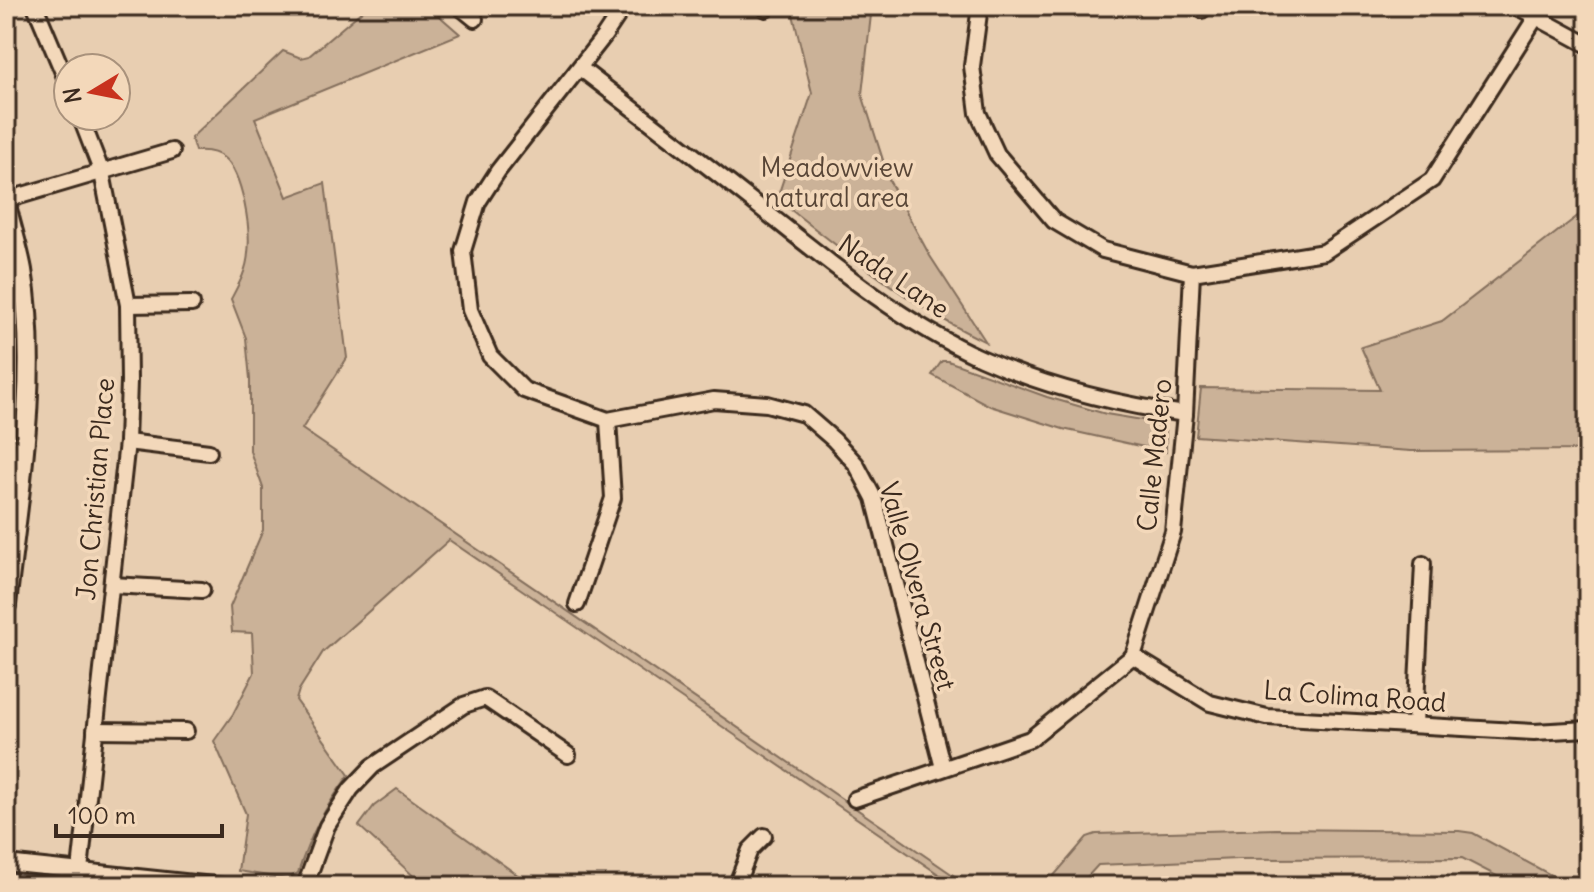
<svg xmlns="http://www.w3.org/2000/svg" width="1594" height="892" font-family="Delius,sans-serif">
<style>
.green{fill:#cbb298;stroke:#836e5b;stroke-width:2}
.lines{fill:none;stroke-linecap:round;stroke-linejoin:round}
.minor-casing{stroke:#3b2a1e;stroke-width:20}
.major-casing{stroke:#3b2a1e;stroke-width:24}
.minor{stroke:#f3d8ba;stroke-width:14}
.major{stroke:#f3d8ba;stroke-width:18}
.labels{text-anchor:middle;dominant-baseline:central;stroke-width:7;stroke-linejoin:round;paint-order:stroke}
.park-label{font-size:26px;fill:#584536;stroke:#f3d8ba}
.street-label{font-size:26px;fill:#3b2a1e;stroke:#f3d8ba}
</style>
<rect width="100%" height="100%" fill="#e8ceb1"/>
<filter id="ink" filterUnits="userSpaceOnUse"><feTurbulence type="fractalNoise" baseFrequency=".0125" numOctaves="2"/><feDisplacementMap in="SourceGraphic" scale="16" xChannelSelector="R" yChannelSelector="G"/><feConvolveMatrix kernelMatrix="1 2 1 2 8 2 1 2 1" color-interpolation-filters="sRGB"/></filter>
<g filter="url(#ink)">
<g class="green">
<path d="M 368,6 L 428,6 L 460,34 L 255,118 L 287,197 L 325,183 L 347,358 L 302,429 L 969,886 L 956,886 L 449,540 L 323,652 L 299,690 L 296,700 L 349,775 C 325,807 310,835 298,873 L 287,879 L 238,871 L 246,814 L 214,741 L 233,714 L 254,673 L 252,633 L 232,632 L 230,607 L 263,530 L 263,488 L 250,451 L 250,379 L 246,338 L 231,299 C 239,284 247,270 248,253 C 251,230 243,173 224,158 C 216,151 205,150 195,151 L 191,138 L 283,51 L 301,58 L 309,56 Z"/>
<path d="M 791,6 L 872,6 L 862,94 L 890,182 L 930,256 L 986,342 C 909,306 844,251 777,199 L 812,93 Z"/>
<path d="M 1588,208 L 1588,450 L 1411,451 L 1196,436 L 1201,388 L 1380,390 L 1361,347 L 1442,321 Z"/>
<path d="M 942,361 L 948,361 L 1047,397 L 1106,414 L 1160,423 L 1166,432 L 1166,452 L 1063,429 L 990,406 L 932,375 Z"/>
<path d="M 397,789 L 533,886 L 427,886 L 421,883 L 359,826 L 374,806 Z"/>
<path d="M 1276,829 L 1459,831 L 1473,833 L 1571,886 L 1516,886 L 1462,858 L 1238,859 L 1098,865 L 1079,886 L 1045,886 L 1087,837 L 1096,834 Z"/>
</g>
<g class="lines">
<defs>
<g id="minor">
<path d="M 35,6 L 68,84"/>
<path d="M 459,6 L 475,19"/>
<path d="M 624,6 L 604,36 L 498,171 L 478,202 L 463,251 L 470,310 L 490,356 L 524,390 L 608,420 L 714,400 L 767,404 L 804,414 L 834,440 L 856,464 L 874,498 L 943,768"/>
<path d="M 764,6 L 766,9"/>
<path d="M 980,6 L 972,66 L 978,113 L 997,154 L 1054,221 L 1103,250 L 1192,273 L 1324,252 L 1432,180 L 1536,17"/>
<path d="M 1202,6 L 1202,10"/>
<path d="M 1516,6 L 1588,45"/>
<path d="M 580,68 C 637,112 695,156 752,201 C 824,258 897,320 981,358 C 1045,387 1116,404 1185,414"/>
<path d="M 80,116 L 102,173 L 128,305 L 129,381 L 127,442 L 80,870"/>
<path d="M 6,200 L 172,151"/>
<path d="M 128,305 L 192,304"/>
<path d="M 127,442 L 209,452"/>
<path d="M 112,585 L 202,590"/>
<path d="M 577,604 L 613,498 L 608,420"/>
<path d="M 1133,656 L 1210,703 L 1267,717 L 1534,732 L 1588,729"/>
<path d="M 1415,724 L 1423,564"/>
<path d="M 95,730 L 186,731"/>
<path d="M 855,799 L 1030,739 L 1133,656 L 1173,532 L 1185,414 L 1192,273"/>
<path d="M 6,863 L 222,886"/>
<path d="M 305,886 L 327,826 L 351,789 L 373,766 L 464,705 L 485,698 L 568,755"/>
<path d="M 736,886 L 750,850 L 764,836"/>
</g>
<path id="major" d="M 6,205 C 11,227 18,248 22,270 C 40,377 18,498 6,605"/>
</defs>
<use href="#minor" class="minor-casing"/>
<use href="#major" class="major-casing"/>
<use href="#minor" class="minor"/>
<use href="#major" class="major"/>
</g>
</g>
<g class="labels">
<g class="park-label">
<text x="837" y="167">Meadowview<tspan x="837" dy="30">natural area</tspan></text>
</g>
<g class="street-label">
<text transform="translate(894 276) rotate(34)">Nada Lane</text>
<text transform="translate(1154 455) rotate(-84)">Calle Madero</text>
<text transform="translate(95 489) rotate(-85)">Jon Christian Place</text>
<text transform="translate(918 586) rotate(74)">Valle Olvera Street</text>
<text transform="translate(1355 696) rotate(4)">La Colima Road</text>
</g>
</g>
<rect width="1594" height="892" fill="none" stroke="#f3d8ba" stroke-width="32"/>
<rect x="16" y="16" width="1562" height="860" fill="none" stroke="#3b2a1e" stroke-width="3" filter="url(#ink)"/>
<g transform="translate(92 92) rotate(260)"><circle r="38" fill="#f3d8ba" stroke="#a9927c" stroke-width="2"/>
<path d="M0-6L14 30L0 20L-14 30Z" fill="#c8321e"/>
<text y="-12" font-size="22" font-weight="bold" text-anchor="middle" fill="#3b2a1e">N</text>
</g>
<path d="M56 824v12h166v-12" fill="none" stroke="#3b2a1e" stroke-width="4"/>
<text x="68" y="824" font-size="24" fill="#3b2a1e" stroke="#f3d8ba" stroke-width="6" paint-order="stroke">100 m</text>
</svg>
